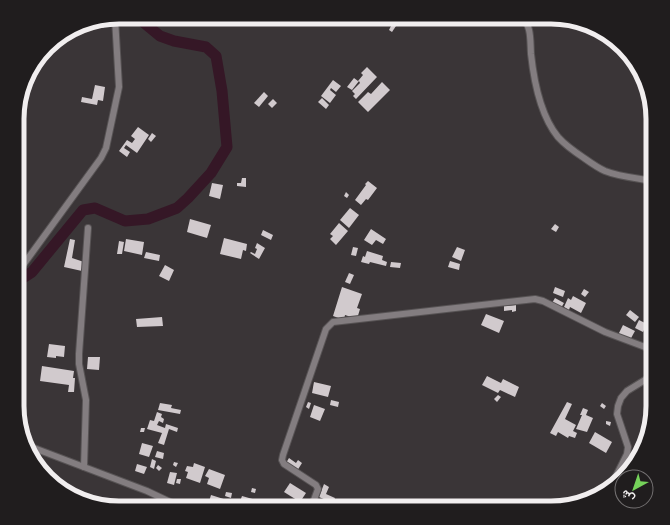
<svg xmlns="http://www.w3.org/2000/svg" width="670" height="525" font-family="'Roboto Serif',Vazirmatn,serif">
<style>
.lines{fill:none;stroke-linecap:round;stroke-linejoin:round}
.river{stroke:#351726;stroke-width:11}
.building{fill:#d1cacd}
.minor-casing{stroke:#575354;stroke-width:8}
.minor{stroke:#837d80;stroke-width:6}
.rim{fill:none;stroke:#f1eeef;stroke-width:5}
</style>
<rect width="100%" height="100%" fill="#3a3537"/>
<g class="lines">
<path class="river" d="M 18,281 L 32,272 L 83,210 L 95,208 L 125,221 L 148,219 L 177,208 L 188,198 L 211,173 L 227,147 L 222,91 L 216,56 L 206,47 L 174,41 L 160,36 L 137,17"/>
</g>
<g class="building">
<path d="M 111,18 L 103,28 L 95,21 L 98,21 Z"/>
<path d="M 392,24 L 396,26 L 392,32 L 389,30 Z"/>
<path d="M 367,67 L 377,77 L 356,99 L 353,96 L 355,94 L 352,91 L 360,83 L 359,81 L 352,90 L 347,87 L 354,78 L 358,81 L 363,75 L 361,73 Z"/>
<path d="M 333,80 L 341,86 L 336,92 L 331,88 L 330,90 L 336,95 L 330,103 L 321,96 Z"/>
<path d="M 382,82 L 390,90 L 368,112 L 358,102 L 368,92 L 371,94 Z"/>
<path d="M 95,85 L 105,87 L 103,101 L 98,100 L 97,105 L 81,102 L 82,97 L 92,99 Z"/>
<path d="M 264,92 L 268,96 L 259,107 L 254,103 Z"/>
<path d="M 322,98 L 329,105 L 326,109 L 318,102 Z"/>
<path d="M 273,99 L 277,103 L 272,108 L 268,104 Z"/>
<path d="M 138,127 L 149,135 L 137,153 L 126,145 L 124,148 L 130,152 L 127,157 L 119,151 L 127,140 L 132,143 L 135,139 L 131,136 Z"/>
<path d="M 152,133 L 156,136 L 151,142 L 148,139 Z"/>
<path d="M 242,178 L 246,178 L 246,187 L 237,186 L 237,183 L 241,183 Z"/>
<path d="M 368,181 L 377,188 L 368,200 L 366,199 L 361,205 L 355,200 L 366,185 L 365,184 Z"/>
<path d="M 212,183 L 223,185 L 220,199 L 209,196 Z"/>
<path d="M 346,192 L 349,195 L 347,198 L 344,196 Z"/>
<path d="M 350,208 L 359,215 L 349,228 L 340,220 Z"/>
<path d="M 190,219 L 211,225 L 207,238 L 187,232 Z"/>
<path d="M 339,223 L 348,231 L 336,245 L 330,239 L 333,236 L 330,234 Z"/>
<path d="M 555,224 L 559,227 L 556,232 L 551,229 Z"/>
<path d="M 371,229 L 386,239 L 383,244 L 376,240 L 372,245 L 364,240 Z"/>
<path d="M 263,230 L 273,235 L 271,240 L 261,235 Z"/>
<path d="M 224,238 L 247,244 L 246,251 L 243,250 L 241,259 L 220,254 Z"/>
<path d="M 70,239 L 75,240 L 72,258 L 84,262 L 82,271 L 64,267 Z"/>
<path d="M 126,239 L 144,242 L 142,255 L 124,251 Z"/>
<path d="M 119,241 L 124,242 L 122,254 L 117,254 Z"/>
<path d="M 257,243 L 265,248 L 259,259 L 250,253 L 251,252 L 255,254 L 257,249 L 255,248 Z"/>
<path d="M 353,247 L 358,248 L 356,256 L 351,255 Z"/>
<path d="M 457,247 L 465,250 L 461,261 L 452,257 Z"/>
<path d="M 367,251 L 383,256 L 382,260 L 387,262 L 386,266 L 370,262 L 369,264 L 361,262 L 363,256 L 365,257 Z"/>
<path d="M 146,252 L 160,255 L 159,261 L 144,258 Z"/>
<path d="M 450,261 L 460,264 L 459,270 L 448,267 Z"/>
<path d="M 391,262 L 401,263 L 400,268 L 390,267 Z"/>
<path d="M 165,265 L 174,270 L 169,281 L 159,276 Z"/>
<path d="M 349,273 L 354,275 L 350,284 L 345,282 Z"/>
<path d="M 342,287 L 362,294 L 357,308 L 360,309 L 357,319 L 345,315 L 344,320 L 333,316 Z"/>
<path d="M 555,287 L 565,291 L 563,297 L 553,293 Z"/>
<path d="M 584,289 L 589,292 L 585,297 L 581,294 Z"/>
<path d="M 573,296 L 586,303 L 581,313 L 570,307 L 569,310 L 564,307 L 568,298 L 571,300 Z"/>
<path d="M 555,298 L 564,303 L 561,308 L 552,303 Z"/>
<path d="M 516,305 L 516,311 L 512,312 L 512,310 L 504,311 L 504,306 Z"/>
<path d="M 630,310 L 639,317 L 635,322 L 626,315 Z"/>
<path d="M 486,314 L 504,321 L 499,333 L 481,325 Z"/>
<path d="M 162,317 L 163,326 L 137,327 L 136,319 Z"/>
<path d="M 639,320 L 647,324 L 643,332 L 635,328 Z"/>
<path d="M 623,325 L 635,331 L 630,340 L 618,335 Z"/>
<path d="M 49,344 L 65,346 L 64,357 L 56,356 L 56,358 L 47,357 Z"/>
<path d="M 88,357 L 100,357 L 99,370 L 87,369 Z"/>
<path d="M 42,366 L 74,371 L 73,378 L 75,378 L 74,392 L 68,392 L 69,385 L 40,381 Z"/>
<path d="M 487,376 L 501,383 L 503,379 L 519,387 L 515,397 L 500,390 L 498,393 L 482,385 Z"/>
<path d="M 314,382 L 331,386 L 328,397 L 312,393 Z"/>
<path d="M 498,395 L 501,397 L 497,402 L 494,399 Z"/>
<path d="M 331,400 L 339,402 L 338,407 L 330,405 Z"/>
<path d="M 308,402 L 311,403 L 309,409 L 306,407 Z"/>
<path d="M 567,402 L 572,404 L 565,419 L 576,425 L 573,431 L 577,433 L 575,438 L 569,436 L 568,438 L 558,432 L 556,436 L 550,433 Z"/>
<path d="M 160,403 L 172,405 L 171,408 L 181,410 L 180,414 L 158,410 Z"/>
<path d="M 602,403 L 606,406 L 604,409 L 600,406 Z"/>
<path d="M 314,405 L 325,409 L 320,421 L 310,417 Z"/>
<path d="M 583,408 L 588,410 L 586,415 L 593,418 L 587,432 L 576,429 L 582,415 L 580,415 Z"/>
<path d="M 157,412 L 162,414 L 161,417 L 164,419 L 163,423 L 159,421 L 157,425 L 165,428 L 166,424 L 178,428 L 177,432 L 169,429 L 164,445 L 158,443 L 162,433 L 147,429 L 150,420 L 154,421 Z"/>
<path d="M 606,421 L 611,422 L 610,426 L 606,424 Z"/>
<path d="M 141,428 L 145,428 L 144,432 L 140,432 Z"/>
<path d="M 595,432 L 612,442 L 606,453 L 589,443 Z"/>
<path d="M 142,443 L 153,446 L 149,457 L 139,454 Z"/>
<path d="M 157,451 L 164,453 L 163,459 L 155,457 Z"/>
<path d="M 289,458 L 296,463 L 298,460 L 302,463 L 297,471 L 286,463 Z"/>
<path d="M 152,459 L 156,461 L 154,469 L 150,467 Z"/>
<path d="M 174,462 L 178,463 L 176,467 L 173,465 Z"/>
<path d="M 194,463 L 205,467 L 200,483 L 186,478 L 188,472 L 185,471 L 187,466 L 193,467 Z"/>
<path d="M 137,464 L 147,467 L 144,474 L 135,471 Z"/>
<path d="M 158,465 L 162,468 L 159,471 L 156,468 Z"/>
<path d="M 209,469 L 225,475 L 220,489 L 207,484 L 209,478 L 205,476 Z"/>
<path d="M 170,472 L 177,473 L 174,485 L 167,483 Z"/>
<path d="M 177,479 L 181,479 L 180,484 L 176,483 Z"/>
<path d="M 290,483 L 306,493 L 300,502 L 284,492 Z"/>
<path d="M 324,484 L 329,487 L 326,494 L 335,498 L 333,503 L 319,497 Z"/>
<path d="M 252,488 L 256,489 L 255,493 L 251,492 Z"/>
<path d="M 226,492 L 232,493 L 231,498 L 225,496 Z"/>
<path d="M 211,495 L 230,501 L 228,506 L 217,503 L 216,508 L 207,508 Z"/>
<path d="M 242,496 L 256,500 L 253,508 L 238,507 Z"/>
<path d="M 320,499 L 323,501 L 321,505 L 327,508 L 315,508 Z"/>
<path d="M 301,503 L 306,505 L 305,508 L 299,508 Z"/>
</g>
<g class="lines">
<defs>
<g id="minor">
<path d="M 521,17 C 532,25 530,41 531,54 C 534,82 540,115 558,137 C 566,146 575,152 584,158 C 591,163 598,168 605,171 C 620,177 637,178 653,181"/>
<path d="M 18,272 L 101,158 L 106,148 L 119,87 L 115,18"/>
<path d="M 26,445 L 147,491 L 183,508"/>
<path d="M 84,467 L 86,400 L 79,364 L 79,354 L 88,228"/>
<path d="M 612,484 L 627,454 L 628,447 L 617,414 L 618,406 L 621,398 L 627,391 L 653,375"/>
<path d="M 311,508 L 318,489 L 316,485 L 284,464 L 282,460 L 283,455 L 326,329 L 333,322 L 535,299 L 543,301 L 605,332 L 653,350"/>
</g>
</defs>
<use href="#minor" class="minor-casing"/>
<use href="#minor" class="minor"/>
</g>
<path d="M0 0H670V525H0ZM119 24H551A95 95 0 0 1 646 119V406A95 95 0 0 1 551 501H119A95 95 0 0 1 24 406V119A95 95 0 0 1 119 24Z" fill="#201d1e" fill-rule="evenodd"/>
<path class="rim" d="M119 24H551A95 95 0 0 1 646 119V406A95 95 0 0 1 551 501H119A95 95 0 0 1 24 406V119A95 95 0 0 1 119 24Z"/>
<g transform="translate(634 489) rotate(220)"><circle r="19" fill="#201d1e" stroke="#747172"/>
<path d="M0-3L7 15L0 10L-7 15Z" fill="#75d25a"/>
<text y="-6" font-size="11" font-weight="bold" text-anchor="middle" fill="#f1eeef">ش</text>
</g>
</svg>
